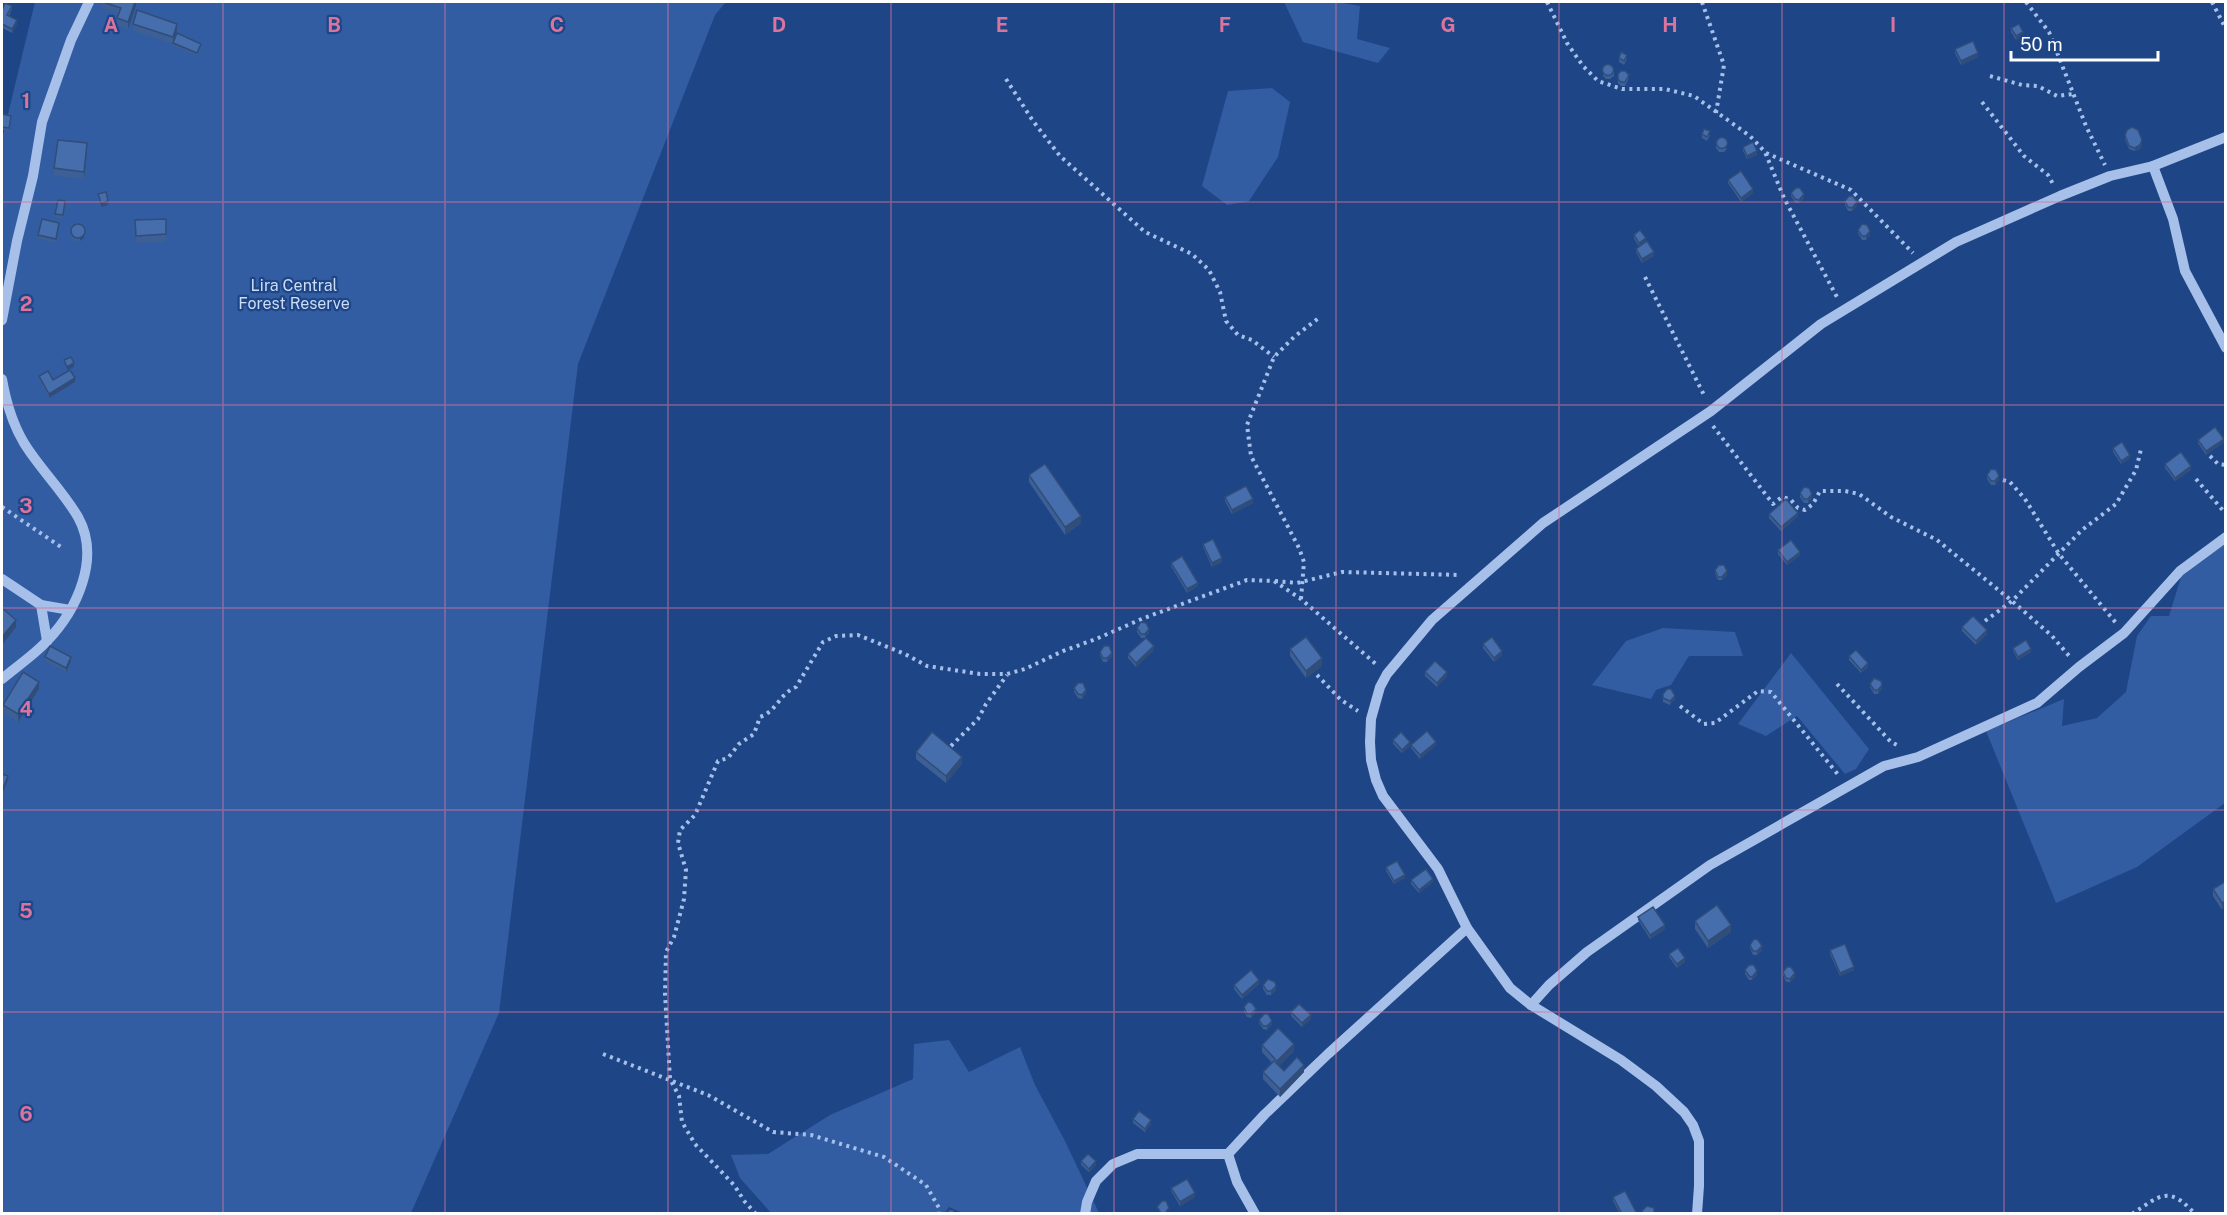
<svg xmlns="http://www.w3.org/2000/svg" width="2227" height="1215" font-family="'Public Sans',sans-serif">
<style>
.green{fill:#325da2}
.lines{fill:none;stroke-linecap:round;stroke-linejoin:round}
.path{stroke:#a6c0ea;stroke-width:4;stroke-dasharray:3 4.5;stroke-linecap:butt}
.minor{stroke:#a6c0ea;stroke-width:10}
.wall{fill:#3c5f95}
.shaded-wall{fill:#314d79}
.building{fill:#466ead;stroke:#314d79;stroke-width:1.5}
.grid{fill:none;stroke:#da749d;stroke-width:1.5;stroke-opacity:0.55}
.labels{text-anchor:middle;dominant-baseline:central;stroke-width:4.5;stroke-linejoin:round;paint-order:stroke}
.park-label{font-size:16px;fill:#cadcf7;stroke:#1e4585}
.grid-label{font-size:20px;text-anchor:middle;font-weight:bold;fill:#da749d;stroke:#1e4585;stroke-width:4.5;stroke-linejoin:round;paint-order:stroke}
</style>
<rect width="100%" height="100%" fill="#1e4585"/>
<g class="green">
<path d="M 35,2 L 726,2 L 715,15 L 578,364 L 499,1013 L 411,1213 L 2,1213 L 2,139 Z"/>
<path d="M 1284,2 L 1338,2 L 1360,6 L 1357,39 L 1390,48 L 1378,63 L 1303,42 Z"/>
<path d="M 1272,88 L 1290,102 L 1278,157 L 1249,201 L 1227,205 L 1202,186 L 1228,91 Z"/>
<path d="M 2225,542 L 2225,803 L 2137,867 L 2056,903 L 1986,731 L 2064,699 L 2062,726 L 2097,718 L 2126,692 L 2137,636 L 2151,616 L 2169,616 L 2181,577 Z"/>
<path d="M 1663,628 L 1735,632 L 1743,656 L 1689,656 L 1671,685 L 1656,690 L 1651,699 L 1592,685 L 1626,641 Z"/>
<path d="M 1791,653 L 1869,749 L 1856,769 L 1845,774 L 1797,716 L 1766,736 L 1738,724 Z"/>
<path d="M 949,1040 L 969,1072 L 1020,1047 L 1035,1085 L 1065,1141 L 1099,1213 L 965,1214 L 949,1207 L 944,1214 L 771,1213 L 740,1178 L 731,1155 L 768,1154 L 830,1115 L 913,1079 L 914,1044 Z"/>
</g>
<g class="lines">
<g class="path">
<path d="M 1547,2 L 1567,43 L 1583,66 L 1598,81 L 1622,89 L 1665,89 L 1694,96 L 1750,136 L 1765,152 L 1784,198 L 1838,299"/>
<path d="M 1702,2 L 1724,65 L 1716,113"/>
<path d="M 2026,2 L 2049,32 L 2086,126 L 2105,165"/>
<path d="M 2212,2 L 2226,29"/>
<path d="M 1990,76 L 2022,85 L 2038,86 L 2057,96 L 2073,94"/>
<path d="M 1006,79 L 1033,121 L 1060,156 L 1145,232 L 1192,254 L 1209,270 L 1220,292 L 1226,321 L 1238,335 L 1252,340 L 1274,357"/>
<path d="M 1982,102 L 2024,156 L 2048,175 L 2053,184"/>
<path d="M 1766,153 L 1851,190 L 1913,253"/>
<path d="M 1645,277 L 1705,397"/>
<path d="M 1713,426 L 1773,504 L 1782,497 L 1790,499 L 1798,508 L 1805,510 L 1813,504 L 1820,491 L 1845,491 L 1859,494 L 1891,517 L 1937,540 L 2012,601 L 2052,636 L 2070,657"/>
<path d="M 2210,456 L 2218,464 L 2226,465"/>
<path d="M 2196,479 L 2226,514"/>
<path d="M 2003,480 L 2010,482 L 2025,499 L 2059,554 L 2116,623"/>
<path d="M 2,507 L 61,547"/>
<path d="M 1275,581 L 1297,583 L 1342,572 L 1461,575"/>
<path d="M 1301,599 L 1304,562 L 1299,548 L 1251,456 L 1247,425 L 1274,357 L 1294,337 L 1320,317"/>
<path d="M 1985,621 L 2012,601 L 2082,530 L 2116,504 L 2136,470 L 2141,449"/>
<path d="M 1317,675 L 1341,700 L 1358,711"/>
<path d="M 1837,684 L 1891,742 L 1899,746"/>
<path d="M 1680,706 L 1704,724 L 1715,723 L 1758,691 L 1771,692 L 1840,777"/>
<path d="M 951,746 L 978,719 L 986,704 L 1007,675"/>
<path d="M 603,1054 L 708,1095 L 773,1132 L 811,1135 L 884,1157 L 926,1185 L 939,1208 L 939,1214"/>
<path d="M 756,1214 L 745,1202 L 734,1185 L 695,1144 L 682,1122 L 679,1096 L 670,1079 L 665,994 L 666,952 L 674,937 L 684,899 L 686,870 L 678,843 L 680,830 L 695,815 L 718,761 L 728,758 L 739,744 L 754,734 L 760,717 C 777,711 780,693 796,687 L 823,642 L 836,636 L 858,635 L 905,654 L 927,666 L 980,674 L 1007,674 L 1025,669 L 1063,651 L 1096,639 L 1144,618 L 1247,580 L 1274,581 L 1301,599 L 1377,665"/>
<path d="M 2132,1214 C 2160,1196 2168,1184 2195,1214"/>
</g>
<g class="minor">
<path d="M 2153,166 L 2173,219 L 2185,271 L 2226,348"/>
<path d="M 2,320 L 17,241 L 33,176 L 42,122 L 71,40 L 89,2"/>
<path d="M 2,379 C 6,402 12,423 24,443 C 40,469 63,491 78,517 C 101,558 77,610 47,641 C 34,655 16,667 2,679"/>
<path d="M 2,579 L 41,605 L 70,610"/>
<path d="M 41,605 L 47,641"/>
<path d="M 1531,1005 L 1549,985 L 1587,952 L 1710,865 L 1884,766 L 1918,757 L 2037,703 L 2079,667 L 2124,633 L 2180,571 L 2226,537"/>
<path d="M 1228,1154 L 1237,1182 L 1255,1214"/>
<path d="M 1085,1214 L 1087,1202 L 1096,1181 L 1113,1164 L 1137,1154 L 1228,1154 L 1265,1114 L 1328,1054 L 1467,928"/>
<path d="M 1697,1214 L 1699,1186 L 1699,1141 L 1693,1125 L 1684,1112 L 1656,1086 L 1621,1060 L 1531,1005 L 1510,988 L 1467,928 L 1438,869 L 1383,796 L 1376,780 L 1371,760 L 1370,742 L 1371,719 L 1380,687 L 1387,674 L 1432,620 L 1543,523 L 1711,411 L 1821,324 L 1956,242 L 2060,196 L 2110,176 L 2153,166 L 2226,137"/>
</g>
</g>
<g class="wall">
<path d="M 102,2 L 136,2 L 136,6 L 128,29 L 117,26 L 117,18 L 119,14 L 102,8 Z"/>
<path d="M 12,9 L 9,16 L 17,24 L 12,33 L 2,28 L 2,10 Z"/>
<path d="M 133,24 L 177,31 L 173,44 L 133,31 Z"/>
<path d="M 2011,28 L 2023,35 L 2016,40 L 2011,32 Z"/>
<path d="M 173,43 L 201,47 L 197,56 L 173,46 Z"/>
<path d="M 1955,49 L 1978,57 L 1961,65 L 1955,53 Z"/>
<path d="M 1619,58 L 1627,59 L 1624,65 L 1619,62 Z"/>
<path d="M 1603,68 L 1614,68 L 1614,76 L 1610,79 L 1606,79 L 1603,76 Z"/>
<path d="M 1618,74 L 1629,78 L 1625,86 L 1621,86 L 1618,83 Z"/>
<path d="M 2,114 L 11,119 L 9,131 L 2,130 Z"/>
<path d="M 1702,134 L 1710,135 L 1707,141 L 1702,138 Z"/>
<path d="M 2125,135 L 2142,144 L 2140,149 L 2135,151 L 2129,149 L 2125,139 Z"/>
<path d="M 1716,140 L 1727,149 L 1724,152 L 1719,152 L 1716,148 Z"/>
<path d="M 1743,147 L 1757,155 L 1747,159 L 1743,151 Z"/>
<path d="M 87,151 L 84,179 L 54,176 L 54,168 Z"/>
<path d="M 1728,180 L 1753,193 L 1741,202 L 1728,183 Z"/>
<path d="M 1791,193 L 1804,198 L 1799,203 L 1795,203 L 1791,196 Z"/>
<path d="M 1845,201 L 1857,206 L 1852,211 L 1848,211 L 1845,205 Z"/>
<path d="M 65,205 L 63,219 L 55,218 L 55,214 Z"/>
<path d="M 166,219 L 166,242 L 136,243 L 135,220 Z"/>
<path d="M 59,226 L 56,243 L 38,239 L 38,235 Z"/>
<path d="M 72,228 L 84,229 L 84,238 L 80,241 L 75,241 L 71,237 Z"/>
<path d="M 1858,230 L 1870,235 L 1866,240 L 1862,240 L 1858,233 Z"/>
<path d="M 1634,235 L 1646,242 L 1654,256 L 1642,263 L 1636,252 L 1636,249 L 1639,246 L 1634,239 Z"/>
<path d="M 39,376 L 53,380 L 75,382 L 49,398 L 39,380 Z"/>
<path d="M 2198,440 L 2224,442 L 2206,455 L 2198,443 Z"/>
<path d="M 2113,448 L 2130,458 L 2121,464 L 2113,452 Z"/>
<path d="M 2165,464 L 2191,470 L 2175,481 L 2165,468 Z"/>
<path d="M 1029,475 L 1081,523 L 1065,535 L 1029,482 Z"/>
<path d="M 1987,475 L 1999,480 L 1995,485 L 1991,485 L 1987,479 Z"/>
<path d="M 1800,493 L 1812,498 L 1808,503 L 1804,503 L 1800,497 Z"/>
<path d="M 1225,497 L 1253,503 L 1232,514 L 1225,501 Z"/>
<path d="M 1769,514 L 1798,516 L 1781,531 L 1769,518 Z"/>
<path d="M 1203,544 L 1222,562 L 1212,567 L 1203,547 Z"/>
<path d="M 1778,550 L 1800,555 L 1787,565 L 1778,554 Z"/>
<path d="M 1171,563 L 1198,586 L 1187,593 L 1171,566 Z"/>
<path d="M 1715,570 L 1727,575 L 1722,580 L 1718,580 L 1715,574 Z"/>
<path d="M 1962,627 L 1987,634 L 1976,645 L 1962,631 Z"/>
<path d="M 1137,628 L 1149,633 L 1145,638 L 1141,638 L 1137,632 Z"/>
<path d="M 1483,644 L 1502,655 L 1494,662 L 1483,648 Z"/>
<path d="M 2013,648 L 2031,652 L 2018,660 L 2013,651 Z"/>
<path d="M 1290,649 L 1322,666 L 1306,678 L 1290,656 Z"/>
<path d="M 1154,650 L 1136,667 L 1128,658 L 1128,654 Z"/>
<path d="M 1100,652 L 1112,656 L 1107,662 L 1103,662 L 1100,655 Z"/>
<path d="M 1849,656 L 1868,667 L 1861,673 L 1849,660 Z"/>
<path d="M 45,657 L 71,661 L 66,672 L 45,661 Z"/>
<path d="M 1425,672 L 1447,676 L 1437,687 L 1425,676 Z"/>
<path d="M 1870,684 L 1882,689 L 1878,694 L 1874,694 L 1870,687 Z"/>
<path d="M 1074,688 L 1086,693 L 1082,699 L 1078,698 L 1074,692 Z"/>
<path d="M 39,689 L 18,722 L 3,712 L 3,705 Z"/>
<path d="M 1663,694 L 1675,699 L 1670,705 L 1663,702 Z"/>
<path d="M 1393,740 L 1410,746 L 1402,753 L 1393,744 Z"/>
<path d="M 1411,745 L 1436,745 L 1420,759 L 1411,748 Z"/>
<path d="M 916,752 L 962,764 L 946,783 L 916,759 Z"/>
<path d="M 1386,867 L 1405,878 L 1394,884 L 1386,871 Z"/>
<path d="M 1411,880 L 1433,882 L 1419,893 L 1411,884 Z"/>
<path d="M 2226,881 L 2222,910 L 2213,896 L 2213,889 Z"/>
<path d="M 1638,917 L 1665,929 L 1650,939 L 1638,920 Z"/>
<path d="M 1695,921 L 1731,932 L 1708,948 L 1695,929 Z"/>
<path d="M 1750,945 L 1762,950 L 1757,955 L 1753,955 L 1750,948 Z"/>
<path d="M 1830,950 L 1854,970 L 1840,976 L 1830,954 Z"/>
<path d="M 1669,954 L 1685,962 L 1677,968 L 1669,957 Z"/>
<path d="M 1745,970 L 1757,975 L 1752,980 L 1749,980 L 1745,974 Z"/>
<path d="M 1783,972 L 1795,977 L 1790,982 L 1786,982 L 1783,975 Z"/>
<path d="M 1259,984 L 1242,999 L 1234,989 L 1234,985 Z"/>
<path d="M 1263,985 L 1276,990 L 1271,995 L 1267,995 L 1263,989 Z"/>
<path d="M 1244,1007 L 1256,1012 L 1251,1018 L 1247,1017 L 1244,1011 Z"/>
<path d="M 1291,1012 L 1311,1019 L 1302,1027 L 1291,1016 Z"/>
<path d="M 1259,1020 L 1272,1024 L 1267,1030 L 1263,1029 L 1259,1023 Z"/>
<path d="M 1262,1045 L 1294,1051 L 1279,1066 L 1284,1071 L 1304,1072 L 1280,1097 L 1263,1079 L 1263,1072 L 1272,1063 L 1262,1052 Z"/>
<path d="M 1133,1119 L 1151,1124 L 1145,1132 L 1133,1123 Z"/>
<path d="M 1081,1161 L 1096,1165 L 1089,1172 L 1081,1165 Z"/>
<path d="M 1171,1188 L 1195,1197 L 1180,1206 L 1171,1191 Z"/>
<path d="M 1613,1197 L 1636,1214 L 1620,1214 L 1613,1201 Z"/>
</g>
<g class="shaded-wall">
<path d="M 135,2 L 136,2 L 136,6 L 128,29 L 128,22 Z"/>
<path d="M 17,20 L 17,24 L 12,33 L 12,29 Z"/>
<path d="M 177,24 L 177,31 L 173,44 L 173,37 Z"/>
<path d="M 2023,32 L 2023,35 L 2016,40 L 2016,36 Z"/>
<path d="M 1978,53 L 1978,57 L 1961,65 L 1961,61 Z"/>
<path d="M 2142,140 L 2142,144 L 2140,149 L 2135,151 L 2135,148 Z"/>
<path d="M 87,143 L 87,151 L 84,179 L 84,172 Z"/>
<path d="M 1757,151 L 1757,155 L 1747,159 L 1747,156 Z"/>
<path d="M 1753,189 L 1753,193 L 1741,202 L 1741,198 Z"/>
<path d="M 1804,194 L 1804,198 L 1799,203 L 1799,200 Z"/>
<path d="M 108,201 L 108,205 L 101,207 L 101,203 Z"/>
<path d="M 1857,202 L 1857,206 L 1852,211 L 1852,208 Z"/>
<path d="M 1870,231 L 1870,235 L 1866,240 L 1866,236 Z"/>
<path d="M 84,234 L 84,238 L 80,241 L 80,237 Z"/>
<path d="M 1646,238 L 1646,242 L 1639,246 L 1639,243 Z"/>
<path d="M 1654,252 L 1654,256 L 1642,263 L 1642,259 Z"/>
<path d="M 74,363 L 74,367 L 67,370 L 67,367 Z"/>
<path d="M 75,378 L 75,382 L 49,398 L 49,394 Z"/>
<path d="M 2224,439 L 2224,442 L 2206,455 L 2206,451 Z"/>
<path d="M 2130,455 L 2130,458 L 2121,464 L 2121,461 Z"/>
<path d="M 2191,466 L 2191,470 L 2175,481 L 2175,478 Z"/>
<path d="M 1999,476 L 1999,480 L 1995,485 L 1995,481 Z"/>
<path d="M 1812,494 L 1812,498 L 1808,503 L 1808,499 Z"/>
<path d="M 1253,499 L 1253,503 L 1232,514 L 1232,510 Z"/>
<path d="M 1798,513 L 1798,516 L 1781,531 L 1781,527 Z"/>
<path d="M 1081,516 L 1081,523 L 1065,535 L 1065,527 Z"/>
<path d="M 1800,552 L 1800,555 L 1787,565 L 1787,562 Z"/>
<path d="M 1222,558 L 1222,562 L 1212,567 L 1212,563 Z"/>
<path d="M 1727,571 L 1727,575 L 1722,580 L 1722,577 Z"/>
<path d="M 1198,583 L 1198,586 L 1187,593 L 1187,589 Z"/>
<path d="M 16,620 L 16,627 L 2,645 L 2,637 Z"/>
<path d="M 1149,629 L 1149,633 L 1145,638 L 1145,634 Z"/>
<path d="M 1987,630 L 1987,634 L 1976,645 L 1976,641 Z"/>
<path d="M 1154,646 L 1154,650 L 1136,667 L 1136,663 Z"/>
<path d="M 2031,649 L 2031,652 L 2018,660 L 2018,657 Z"/>
<path d="M 1502,651 L 1502,655 L 1494,662 L 1494,658 Z"/>
<path d="M 1112,653 L 1112,656 L 1107,662 L 1107,658 Z"/>
<path d="M 71,657 L 71,661 L 66,672 L 66,668 Z"/>
<path d="M 1322,658 L 1322,666 L 1306,678 L 1306,671 Z"/>
<path d="M 1868,663 L 1868,667 L 1861,673 L 1861,670 Z"/>
<path d="M 1447,672 L 1447,676 L 1437,687 L 1437,683 Z"/>
<path d="M 39,682 L 39,689 L 18,722 L 18,714 Z"/>
<path d="M 1882,685 L 1882,689 L 1878,694 L 1878,690 Z"/>
<path d="M 1086,690 L 1086,693 L 1082,699 L 1082,695 Z"/>
<path d="M 1675,696 L 1675,699 L 1670,705 L 1670,701 Z"/>
<path d="M 1410,742 L 1410,746 L 1402,753 L 1402,750 Z"/>
<path d="M 1436,742 L 1436,745 L 1420,759 L 1420,755 Z"/>
<path d="M 962,757 L 962,764 L 946,783 L 946,776 Z"/>
<path d="M 8,776 L 8,780 L 3,792 L 3,788 Z"/>
<path d="M 1405,875 L 1405,878 L 1394,884 L 1394,881 Z"/>
<path d="M 1433,879 L 1433,882 L 1419,893 L 1419,890 Z"/>
<path d="M 2226,901 L 2226,908 L 2222,910 L 2222,903 Z"/>
<path d="M 1665,925 L 1665,929 L 1650,939 L 1650,935 Z"/>
<path d="M 1731,925 L 1731,932 L 1708,948 L 1708,941 Z"/>
<path d="M 1762,946 L 1762,950 L 1757,955 L 1757,951 Z"/>
<path d="M 1685,958 L 1685,962 L 1677,968 L 1677,964 Z"/>
<path d="M 1854,967 L 1854,970 L 1840,976 L 1840,973 Z"/>
<path d="M 1757,971 L 1757,975 L 1752,980 L 1752,977 Z"/>
<path d="M 1795,973 L 1795,977 L 1790,982 L 1790,979 Z"/>
<path d="M 1259,980 L 1259,984 L 1242,999 L 1242,995 Z"/>
<path d="M 1276,986 L 1276,990 L 1271,995 L 1271,991 Z"/>
<path d="M 1256,1009 L 1256,1012 L 1251,1018 L 1251,1014 Z"/>
<path d="M 1311,1015 L 1311,1019 L 1302,1027 L 1302,1023 Z"/>
<path d="M 1272,1021 L 1272,1024 L 1267,1030 L 1267,1026 Z"/>
<path d="M 1294,1044 L 1294,1051 L 1277,1068 L 1277,1061 Z"/>
<path d="M 1304,1065 L 1304,1072 L 1280,1097 L 1280,1089 Z"/>
<path d="M 1151,1120 L 1151,1124 L 1145,1132 L 1145,1129 Z"/>
<path d="M 1096,1161 L 1096,1165 L 1089,1172 L 1089,1169 Z"/>
<path d="M 1195,1193 L 1195,1197 L 1180,1206 L 1180,1202 Z"/>
</g>
<g class="building">
<path d="M 103,2 L 135,2 L 128,22 L 117,18 L 121,8 Z"/>
<path d="M 5,3 L 12,6 L 7,15 L 17,20 L 12,29 L 2,24 L 2,10 Z"/>
<path d="M 137,10 L 177,24 L 173,37 L 133,24 Z"/>
<path d="M 2019,24 L 2023,32 L 2016,36 L 2011,28 Z"/>
<path d="M 177,33 L 201,44 L 197,53 L 173,43 Z"/>
<path d="M 1973,41 L 1978,53 L 1961,61 L 1955,49 Z"/>
<path d="M 1621,52 L 1627,55 L 1624,61 L 1619,58 Z"/>
<circle cx="1608" cy="70" r="5.5"/>
<path d="M 1621,71 L 1625,71 L 1629,75 L 1625,82 L 1621,82 L 1618,79 L 1618,74 Z"/>
<path d="M 2,114 L 11,116 L 9,128 L 2,127 Z"/>
<path d="M 2132,127 L 2138,130 L 2142,140 L 2140,145 L 2135,148 L 2129,146 L 2125,135 L 2127,130 Z"/>
<path d="M 1704,129 L 1710,131 L 1707,137 L 1702,134 Z"/>
<circle cx="1722" cy="143" r="5.5"/>
<path d="M 58,140 L 87,143 L 84,172 L 54,168 Z"/>
<path d="M 1753,142 L 1757,151 L 1747,156 L 1743,147 Z"/>
<path d="M 1741,171 L 1753,189 L 1741,198 L 1728,180 Z"/>
<path d="M 1796,188 L 1800,188 L 1804,194 L 1799,200 L 1795,199 L 1791,193 Z"/>
<path d="M 106,192 L 108,201 L 101,203 L 98,194 Z"/>
<path d="M 1849,196 L 1853,196 L 1857,202 L 1852,208 L 1848,207 L 1845,201 Z"/>
<path d="M 58,200 L 65,201 L 63,215 L 55,214 Z"/>
<path d="M 42,219 L 59,223 L 56,239 L 38,235 Z"/>
<path d="M 166,219 L 166,234 L 136,236 L 135,220 Z"/>
<path d="M 1862,224 L 1867,225 L 1870,231 L 1866,236 L 1862,236 L 1858,230 Z"/>
<circle cx="78" cy="231" r="7"/>
<path d="M 1640,230 L 1646,238 L 1639,243 L 1634,235 Z"/>
<path d="M 1647,241 L 1654,252 L 1642,259 L 1636,249 Z"/>
<path d="M 71,357 L 74,363 L 67,367 L 64,360 Z"/>
<path d="M 70,370 L 75,378 L 49,394 L 39,376 L 48,371 L 53,380 Z"/>
<path d="M 2215,427 L 2224,439 L 2206,451 L 2198,440 Z"/>
<path d="M 2122,442 L 2130,455 L 2121,461 L 2113,448 Z"/>
<path d="M 2181,452 L 2191,466 L 2175,478 L 2165,464 Z"/>
<path d="M 1045,464 L 1081,516 L 1065,527 L 1029,475 Z"/>
<path d="M 1991,469 L 1996,470 L 1999,476 L 1995,481 L 1991,481 L 1987,475 Z"/>
<path d="M 1246,486 L 1253,499 L 1232,510 L 1225,497 Z"/>
<path d="M 1804,487 L 1809,488 L 1812,494 L 1808,499 L 1804,499 L 1800,493 Z"/>
<path d="M 1786,499 L 1798,513 L 1781,527 L 1769,514 Z"/>
<path d="M 1213,539 L 1222,558 L 1212,563 L 1203,544 Z"/>
<path d="M 1791,540 L 1800,552 L 1787,562 L 1778,550 Z"/>
<path d="M 1182,556 L 1198,583 L 1187,589 L 1171,563 Z"/>
<path d="M 1719,565 L 1724,565 L 1727,571 L 1722,577 L 1718,577 L 1715,570 Z"/>
<path d="M 2,608 L 16,620 L 2,637 Z"/>
<path d="M 1973,616 L 1987,630 L 1976,641 L 1962,627 Z"/>
<path d="M 1141,622 L 1146,623 L 1149,629 L 1145,634 L 1141,634 L 1137,628 Z"/>
<path d="M 1306,637 L 1322,658 L 1306,671 L 1290,649 Z"/>
<path d="M 1492,637 L 1502,651 L 1494,658 L 1483,644 Z"/>
<path d="M 1146,638 L 1154,646 L 1136,663 L 1128,654 Z"/>
<path d="M 2026,640 L 2031,649 L 2018,657 L 2013,648 Z"/>
<path d="M 50,646 L 71,657 L 66,668 L 45,657 Z"/>
<path d="M 1104,646 L 1109,646 L 1112,653 L 1107,658 L 1103,658 L 1100,652 Z"/>
<path d="M 1856,650 L 1868,663 L 1861,670 L 1849,656 Z"/>
<path d="M 1435,661 L 1447,672 L 1437,683 L 1425,672 Z"/>
<path d="M 23,672 L 39,682 L 18,714 L 3,705 Z"/>
<path d="M 1874,678 L 1881,681 L 1882,685 L 1878,690 L 1874,690 L 1870,684 Z"/>
<path d="M 1078,683 L 1083,683 L 1086,690 L 1082,695 L 1078,694 L 1074,688 Z"/>
<path d="M 1667,689 L 1671,689 L 1675,696 L 1670,701 L 1663,698 L 1663,694 Z"/>
<path d="M 1427,731 L 1436,742 L 1420,755 L 1411,745 Z"/>
<path d="M 932,732 L 962,757 L 946,776 L 916,752 Z"/>
<path d="M 1401,732 L 1410,742 L 1402,750 L 1393,740 Z"/>
<path d="M 2,774 L 8,776 L 3,788 L 2,788 Z"/>
<path d="M 1397,861 L 1405,875 L 1394,881 L 1386,867 Z"/>
<path d="M 1426,869 L 1433,879 L 1419,890 L 1411,880 Z"/>
<path d="M 2226,881 L 2226,901 L 2222,903 L 2213,889 Z"/>
<path d="M 1717,905 L 1731,925 L 1708,941 L 1695,921 Z"/>
<path d="M 1653,907 L 1665,925 L 1650,935 L 1638,917 Z"/>
<path d="M 1754,939 L 1758,940 L 1762,946 L 1757,951 L 1753,951 L 1750,945 Z"/>
<path d="M 1845,944 L 1854,967 L 1840,973 L 1830,950 Z"/>
<path d="M 1678,948 L 1685,958 L 1677,964 L 1669,954 Z"/>
<path d="M 1749,965 L 1754,965 L 1757,971 L 1752,977 L 1749,976 L 1745,970 Z"/>
<path d="M 1787,967 L 1791,967 L 1795,973 L 1790,979 L 1786,978 L 1783,972 Z"/>
<path d="M 1251,970 L 1259,980 L 1242,995 L 1234,985 Z"/>
<path d="M 1268,979 L 1275,982 L 1276,986 L 1271,991 L 1267,991 L 1263,985 Z"/>
<path d="M 1248,1002 L 1252,1003 L 1256,1009 L 1251,1014 L 1247,1014 L 1244,1007 Z"/>
<path d="M 1299,1004 L 1311,1015 L 1302,1023 L 1291,1012 Z"/>
<path d="M 1264,1014 L 1268,1014 L 1272,1021 L 1267,1026 L 1263,1026 L 1259,1020 Z"/>
<path d="M 1278,1028 L 1294,1044 L 1277,1061 L 1262,1045 Z"/>
<path d="M 1297,1057 L 1304,1065 L 1280,1089 L 1263,1072 L 1274,1061 L 1284,1071 Z"/>
<path d="M 1139,1111 L 1151,1120 L 1145,1129 L 1133,1119 Z"/>
<path d="M 1088,1154 L 1096,1161 L 1089,1169 L 1081,1161 Z"/>
<path d="M 1187,1179 L 1195,1193 L 1180,1202 L 1171,1188 Z"/>
<path d="M 1625,1191 L 1636,1212 L 1633,1214 L 1622,1214 L 1613,1197 Z"/>
<path d="M 1162,1201 L 1166,1201 L 1169,1208 L 1165,1213 L 1161,1213 L 1157,1207 Z"/>
<path d="M 1647,1206 L 1654,1208 L 1654,1214 L 1643,1214 L 1642,1211 Z"/>
<path d="M 949,1210 L 953,1210 L 955,1214 L 946,1214 Z"/>
</g>
<path class="grid" d="M 223,2 L 223,1214M 445,2 L 445,1214M 668,2 L 668,1214M 891,2 L 891,1214M 1114,2 L 1114,1214M 1336,2 L 1336,1214M 1559,2 L 1559,1214M 1782,2 L 1782,1214M 2004,2 L 2004,1214M 2,202 L 2226,202M 2,405 L 2226,405M 2,608 L 2226,608M 2,810 L 2226,810M 2,1012 L 2226,1012"/>
<g class="labels">
<g class="park-label">
<text x="294" y="285">Lira Central<tspan x="294" dy="18">Forest Reserve</tspan></text>
</g>
</g>
<g class="grid-label">
<text x="111" y="32">A</text>
<text x="334" y="32">B</text>
<text x="557" y="32">C</text>
<text x="779" y="32">D</text>
<text x="1002" y="32">E</text>
<text x="1225" y="32">F</text>
<text x="1448" y="32">G</text>
<text x="1670" y="32">H</text>
<text x="1893" y="32">I</text>
<text x="26" y="108">1</text>
<text x="26" y="311">2</text>
<text x="26" y="513">3</text>
<text x="26" y="716">4</text>
<text x="26" y="918">5</text>
<text x="26" y="1121">6</text>
</g>
<rect width="2227" height="1215" fill="none" stroke="#ffffff" stroke-width="6"/>
<path d="M2011 51v9h147v-9" fill="none" stroke="#ffffff" stroke-width="3"/>
<text x="2020" y="51" font-size="18" fill="#ffffff" stroke="#1e4585" stroke-width="4.5" paint-order="stroke">50 m</text>
</svg>
